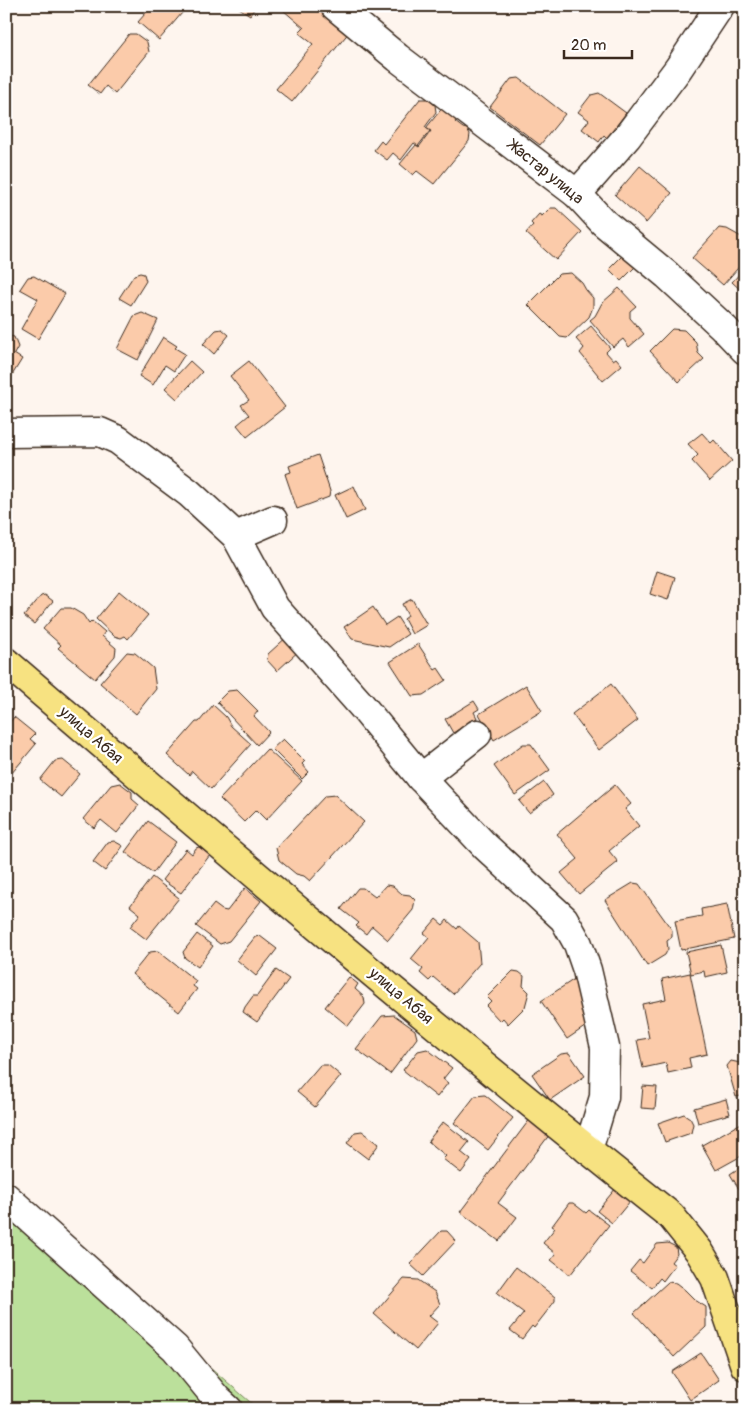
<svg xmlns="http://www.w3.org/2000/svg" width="751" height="1415" font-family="Pangolin,sans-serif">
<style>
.green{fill:#bbe09b;stroke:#7b855c}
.building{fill:#fbcbaa;stroke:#3b2a1e}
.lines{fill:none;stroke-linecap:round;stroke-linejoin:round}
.minor-casing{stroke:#3b2a1e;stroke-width:31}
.major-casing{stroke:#3b2a1e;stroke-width:31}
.minor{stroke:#fff;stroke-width:28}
.major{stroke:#f7e281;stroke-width:28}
.labels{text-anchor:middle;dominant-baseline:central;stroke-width:4.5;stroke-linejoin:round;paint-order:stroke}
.street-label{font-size:16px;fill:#3b2a1e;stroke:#fff}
</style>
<rect width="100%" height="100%" fill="#fef5ee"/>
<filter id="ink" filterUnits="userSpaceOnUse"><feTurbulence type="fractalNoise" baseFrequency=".02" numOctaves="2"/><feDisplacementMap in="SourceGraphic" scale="10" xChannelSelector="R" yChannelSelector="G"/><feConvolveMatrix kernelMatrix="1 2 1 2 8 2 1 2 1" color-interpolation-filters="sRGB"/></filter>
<g filter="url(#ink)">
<path class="green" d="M 6,1196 L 129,1296 L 258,1409 L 6,1409 Z"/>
<g class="building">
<path d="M 152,6 L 188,6 L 159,40 L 138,22 Z"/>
<path d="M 236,6 L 256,6 L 250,15 Z"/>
<path d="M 286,6 L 327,6 L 350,31 L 292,102 L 276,89 L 313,44 L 299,33 L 304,28 L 283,10 Z"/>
<path d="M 129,34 L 136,34 L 147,42 L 149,52 L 115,94 L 106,86 L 100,94 L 88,85 Z"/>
<path d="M 519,78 L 565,114 L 540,145 L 490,107 L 511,79 Z"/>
<path d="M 599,93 L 626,113 L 607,138 L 604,135 L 599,142 L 582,129 L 589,120 L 578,112 L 591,95 Z"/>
<path d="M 420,99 L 427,99 L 435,105 L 436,112 L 425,127 L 430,131 L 418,146 L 414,143 L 401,160 L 393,153 L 387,160 L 374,150 L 381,141 L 384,144 Z"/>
<path d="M 448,101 L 462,113 L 455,122 L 463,128 L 467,129 L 470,134 L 469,141 L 434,184 L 417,171 L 413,175 L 400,164 L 416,145 L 419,147 L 431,131 L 426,128 Z"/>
<path d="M 640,166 L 672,193 L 646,223 L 615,195 Z"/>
<path d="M 550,208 L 556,208 L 582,232 L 556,260 L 526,233 L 533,225 L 531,223 L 539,214 L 542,216 Z"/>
<path d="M 719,228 L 727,229 L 745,239 L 745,260 L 723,285 L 692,258 Z"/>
<path d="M 627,251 L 639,263 L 621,281 L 609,269 Z"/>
<path d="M 745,268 L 745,294 L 732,282 Z"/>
<path d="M 140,273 L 144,274 L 146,281 L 131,305 L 119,298 L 134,275 Z"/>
<path d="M 571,273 L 582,283 L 586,290 L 593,298 L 593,307 L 589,317 L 567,338 L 560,337 L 528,305 L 559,274 Z"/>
<path d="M 34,276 L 65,294 L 38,339 L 21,329 L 38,299 L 20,289 L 28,277 Z"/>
<path d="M 619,288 L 636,306 L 630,311 L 630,318 L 644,334 L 629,347 L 623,339 L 613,347 L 590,320 L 595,316 L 602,303 Z"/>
<path d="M 142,313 L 158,320 L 138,360 L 117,349 L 134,316 Z"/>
<path d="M 591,326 L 610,348 L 606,352 L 613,360 L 616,358 L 622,365 L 603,381 L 580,353 L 584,348 L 576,339 Z"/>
<path d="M 222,329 L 229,335 L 214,354 L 203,344 L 216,330 Z"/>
<path d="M 672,329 L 684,330 L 696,342 L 698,353 L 704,359 L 679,382 L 650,351 Z"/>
<path d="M 6,335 L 14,337 L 18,347 L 14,354 L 22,359 L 6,385 Z"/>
<path d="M 163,337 L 177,346 L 175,348 L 185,354 L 174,371 L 165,365 L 153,385 L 139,376 Z"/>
<path d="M 190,361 L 202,372 L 177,399 L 165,388 Z"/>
<path d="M 249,361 L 285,407 L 247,437 L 237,425 L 249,415 L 241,405 L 249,400 L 230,376 Z"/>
<path d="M 702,433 L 711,443 L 714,440 L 732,461 L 710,481 L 692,461 L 698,455 L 688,444 Z"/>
<path d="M 318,455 L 330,491 L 329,497 L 297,509 L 285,474 L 291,472 L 289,466 Z"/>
<path d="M 354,486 L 365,510 L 346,519 L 335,495 Z"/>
<path d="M 657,571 L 675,577 L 668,600 L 650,594 Z"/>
<path d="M 119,591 L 148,615 L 128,639 L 125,636 L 121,638 L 114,636 L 96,619 Z"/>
<path d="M 45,595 L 53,601 L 34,624 L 24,616 L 41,596 Z"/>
<path d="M 412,599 L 427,625 L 412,634 L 404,619 L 408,616 L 402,604 Z"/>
<path d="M 373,607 L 385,625 L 397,617 L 408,634 L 389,647 L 352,639 L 344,627 Z"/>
<path d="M 61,608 L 71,608 L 83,615 L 89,624 L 92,621 L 105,632 L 102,636 L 116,648 L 115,656 L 95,679 L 58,648 L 61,645 L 43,629 Z"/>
<path d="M 289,635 L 302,648 L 277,671 L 267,660 L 268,654 Z"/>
<path d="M 418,644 L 435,670 L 438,668 L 446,680 L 423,695 L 412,696 L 390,662 Z"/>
<path d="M 127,652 L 135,653 L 153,668 L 156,689 L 136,714 L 100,683 Z"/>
<path d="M 611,684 L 638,720 L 599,750 L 572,714 Z"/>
<path d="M 526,685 L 542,711 L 494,740 L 479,714 Z"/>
<path d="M 237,690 L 258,711 L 254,716 L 269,732 L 257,745 L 217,702 L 228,691 Z"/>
<path d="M 474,701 L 479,709 L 474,712 L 477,718 L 453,733 L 445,719 Z"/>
<path d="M 213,705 L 226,717 L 231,726 L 251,744 L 211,789 L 192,771 L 189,775 L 167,755 L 196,722 L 199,722 Z"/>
<path d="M 14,717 L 35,734 L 30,739 L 36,744 L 6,780 L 6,727 Z"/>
<path d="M 283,739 L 305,761 L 302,764 L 309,772 L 302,779 L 272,749 Z"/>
<path d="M 523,744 L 531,744 L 550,770 L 515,795 L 494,766 Z"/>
<path d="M 267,749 L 302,781 L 266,820 L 256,810 L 244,822 L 220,799 Z"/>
<path d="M 63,760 L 80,774 L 61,797 L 40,780 L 55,761 Z"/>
<path d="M 544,782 L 553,795 L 529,813 L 519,801 Z"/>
<path d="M 120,783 L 132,792 L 132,799 L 139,805 L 117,833 L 101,820 L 94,828 L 83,819 L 111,785 Z"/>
<path d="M 615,785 L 631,804 L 625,809 L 639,826 L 609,851 L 618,862 L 579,894 L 561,873 L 578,859 L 557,834 Z"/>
<path d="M 335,795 L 364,822 L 310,881 L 304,876 L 296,874 L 279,860 L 276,848 L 325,796 Z"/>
<path d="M 148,821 L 176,842 L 153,873 L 125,852 Z"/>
<path d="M 114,841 L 123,846 L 105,871 L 93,862 L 108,842 Z"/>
<path d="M 199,847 L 210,855 L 181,893 L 162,880 L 186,849 L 192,854 L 196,848 Z"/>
<path d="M 152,877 L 179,898 L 146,939 L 130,927 L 140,914 L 130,906 Z"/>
<path d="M 633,883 L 639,884 L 672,930 L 672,937 L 667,941 L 668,949 L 665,955 L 647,966 L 605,900 Z"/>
<path d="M 386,885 L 393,886 L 402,894 L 410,895 L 415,900 L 413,910 L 388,940 L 372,926 L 366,934 L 356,926 L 359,923 L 341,909 L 358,888 L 363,888 L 375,897 Z"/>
<path d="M 245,888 L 261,901 L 229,941 L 220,944 L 196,926 L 214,904 L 222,910 L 227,911 Z"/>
<path d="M 727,904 L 734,939 L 681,950 L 675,921 L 702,916 L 701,909 Z"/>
<path d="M 436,919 L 443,925 L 447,920 L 457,929 L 459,926 L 478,942 L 480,963 L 453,994 L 433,977 L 429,981 L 420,973 L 423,969 L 411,959 L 429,937 L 424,933 Z"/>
<path d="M 197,934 L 213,946 L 198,967 L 185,958 L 183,952 Z"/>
<path d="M 260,936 L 277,949 L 256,976 L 237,960 L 255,937 Z"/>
<path d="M 721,945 L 727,972 L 705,977 L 704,971 L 691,974 L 686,952 Z"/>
<path d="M 158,951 L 196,981 L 193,986 L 197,989 L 179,1012 L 132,974 L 150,952 Z"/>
<path d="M 276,970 L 289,979 L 257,1022 L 243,1012 L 245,1007 L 253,996 L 257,996 Z"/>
<path d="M 513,971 L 519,972 L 524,976 L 523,986 L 529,992 L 525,1007 L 508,1024 L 503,1018 L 500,1021 L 486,1006 L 491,1001 L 487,997 Z"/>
<path d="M 690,973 L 707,1054 L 689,1058 L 691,1068 L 668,1073 L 666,1063 L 643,1068 L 637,1040 L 649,1038 L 642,1004 L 666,999 L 662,979 Z"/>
<path d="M 349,977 L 358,984 L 355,989 L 364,997 L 365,1004 L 348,1026 L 325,1007 Z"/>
<path d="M 576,978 L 595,1020 L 567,1039 L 541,1001 Z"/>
<path d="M 394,1015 L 415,1030 L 417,1038 L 390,1074 L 356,1049 L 382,1016 Z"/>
<path d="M 427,1049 L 452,1068 L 443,1079 L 448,1083 L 437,1097 L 403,1070 L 418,1051 Z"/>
<path d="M 569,1053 L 585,1076 L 550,1100 L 532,1074 L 561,1054 Z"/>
<path d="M 731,1061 L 745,1064 L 745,1095 L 736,1097 L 727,1066 Z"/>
<path d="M 320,1065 L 328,1065 L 341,1076 L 315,1107 L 297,1092 Z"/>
<path d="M 643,1086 L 657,1087 L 655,1109 L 641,1108 Z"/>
<path d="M 485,1095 L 513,1118 L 488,1150 L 454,1123 L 475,1096 Z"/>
<path d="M 726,1099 L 730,1114 L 698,1123 L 694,1108 Z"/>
<path d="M 684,1114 L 690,1118 L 693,1124 L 691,1133 L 665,1142 L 658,1123 Z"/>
<path d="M 530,1119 L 550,1134 L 498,1203 L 517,1217 L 499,1241 L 460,1212 Z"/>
<path d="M 745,1121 L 745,1154 L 716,1170 L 702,1145 Z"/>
<path d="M 443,1122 L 469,1142 L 461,1152 L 471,1160 L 461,1173 L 443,1159 L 446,1156 L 428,1141 Z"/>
<path d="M 362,1131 L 379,1144 L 368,1159 L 347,1143 L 355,1132 Z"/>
<path d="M 745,1164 L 745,1187 L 744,1185 L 739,1189 L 730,1174 Z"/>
<path d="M 616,1188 L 631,1200 L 612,1223 L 597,1211 Z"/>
<path d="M 569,1203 L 573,1203 L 586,1213 L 589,1210 L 609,1225 L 570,1275 L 551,1260 L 556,1254 L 543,1243 L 555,1228 L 552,1226 Z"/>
<path d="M 441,1231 L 447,1231 L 456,1241 L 423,1276 L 410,1264 Z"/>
<path d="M 668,1243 L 676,1247 L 677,1254 L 671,1262 L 675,1265 L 663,1281 L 660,1278 L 652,1288 L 630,1271 L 639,1260 L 643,1263 L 657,1244 Z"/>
<path d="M 516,1267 L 555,1297 L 555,1301 L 534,1328 L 532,1326 L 522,1339 L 510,1330 L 524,1313 L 497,1293 Z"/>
<path d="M 404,1279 L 418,1280 L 435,1292 L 440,1304 L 429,1316 L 438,1323 L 416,1350 L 374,1314 Z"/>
<path d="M 668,1282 L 676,1283 L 685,1290 L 695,1300 L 706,1307 L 706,1327 L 674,1357 L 634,1313 Z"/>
<path d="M 701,1353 L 719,1380 L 690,1400 L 672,1372 Z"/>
</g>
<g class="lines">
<defs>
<g id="minor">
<path d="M 335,6 L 398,58 L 577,194 L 603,222 L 667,275 L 723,327 L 745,350"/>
<path d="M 577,194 L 627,137 L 678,69 L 720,6"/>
<path d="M 6,433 L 100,432 L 118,440 L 189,493 L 236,536 L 275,608 L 362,706 L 421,778 L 485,846 L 564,919 L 578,944 L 587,970 L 605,1047 L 604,1097 L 588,1150"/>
<path d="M 236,536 L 273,520"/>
<path d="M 421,778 L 477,734"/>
<path d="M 6,1197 L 175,1348 L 217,1399 L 228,1409"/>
</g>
<path id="major" d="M 6,662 C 225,850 445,1037 671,1216 L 699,1251 L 715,1278 L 745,1366"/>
</defs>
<use href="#minor" class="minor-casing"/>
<use href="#major" class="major-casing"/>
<use href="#minor" class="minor"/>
<use href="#major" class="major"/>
</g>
</g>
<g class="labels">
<g class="street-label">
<text transform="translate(546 172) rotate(39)">Жастар улица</text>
<text transform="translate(91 735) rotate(41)">улица Абая</text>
<text transform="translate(401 996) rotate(40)">улица Абая</text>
</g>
</g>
<rect width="751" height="1415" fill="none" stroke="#fff" stroke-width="25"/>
<rect x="12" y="12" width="726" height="1390" fill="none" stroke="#3b2a1e" stroke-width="2" filter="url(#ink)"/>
<path d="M564 50v8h68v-8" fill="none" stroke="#3b2a1e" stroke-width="2.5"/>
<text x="571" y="50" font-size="15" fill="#3b2a1e" stroke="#ffffff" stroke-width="4" paint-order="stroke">20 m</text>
</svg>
